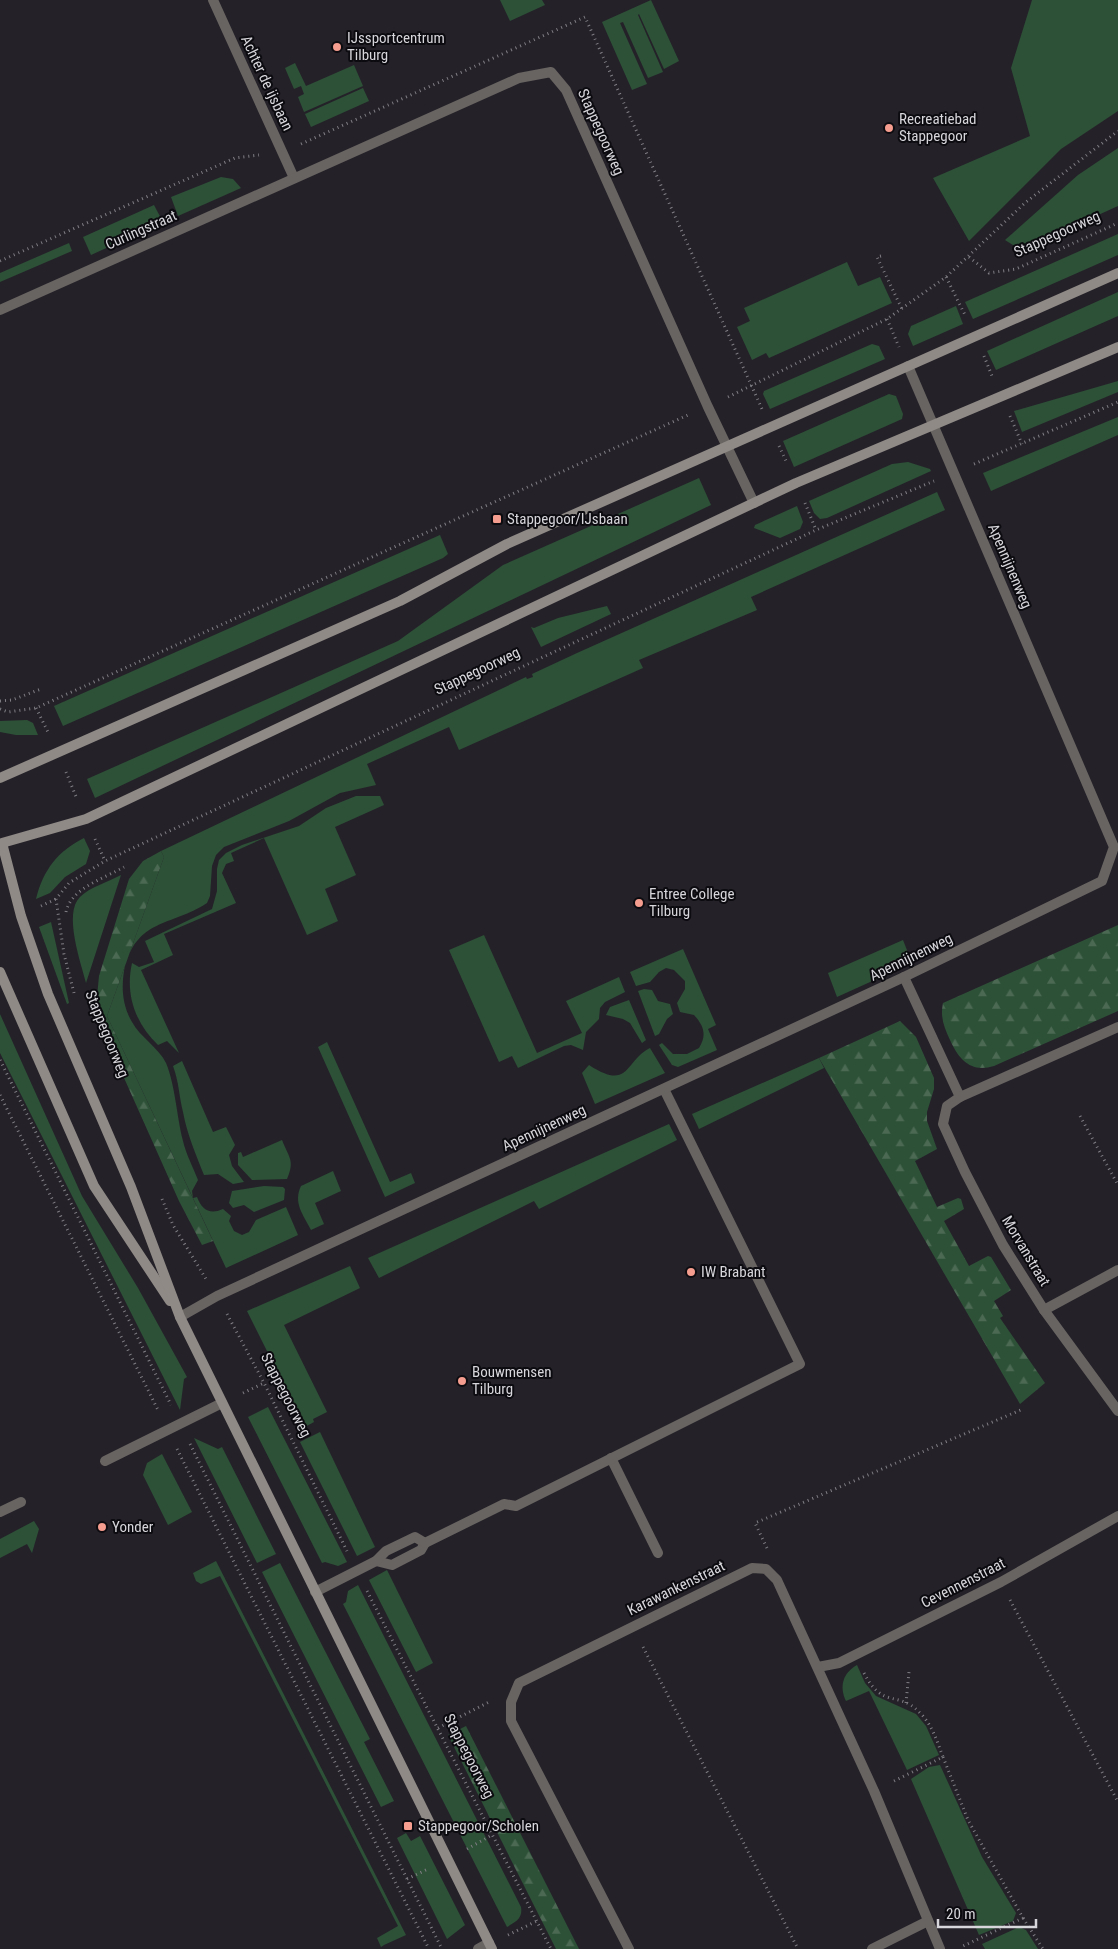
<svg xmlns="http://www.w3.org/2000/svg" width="1118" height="1949" font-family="'Roboto Condensed',sans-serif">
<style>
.grass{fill:#2d5137}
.forest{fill:url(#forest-firs)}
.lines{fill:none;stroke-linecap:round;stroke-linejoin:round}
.path{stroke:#817f85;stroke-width:3;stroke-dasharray:1 4;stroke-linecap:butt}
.lane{stroke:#686461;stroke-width:10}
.street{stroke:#686461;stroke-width:10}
.secondary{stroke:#8f8a85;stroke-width:10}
.poi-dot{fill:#f59d8e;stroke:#0c0b0f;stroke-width:2}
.labels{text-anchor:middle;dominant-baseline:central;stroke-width:4;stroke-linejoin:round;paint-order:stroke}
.poi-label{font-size:15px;fill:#d7d6db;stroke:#0c0b0f;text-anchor:start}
.street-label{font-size:15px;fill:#d7d6db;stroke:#0c0b0f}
</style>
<defs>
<pattern id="forest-firs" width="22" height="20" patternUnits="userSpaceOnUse" patternTransform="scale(1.25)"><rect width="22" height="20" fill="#2d5137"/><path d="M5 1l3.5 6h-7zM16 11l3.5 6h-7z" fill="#4b6953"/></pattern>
</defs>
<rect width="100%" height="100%" fill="#242129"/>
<g class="grass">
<path d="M 500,0 L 542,0 L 545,5 L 510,21 Z"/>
<path d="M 651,0 L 679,61 L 664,69 L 639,14 L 638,15 L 663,72 L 648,78 L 623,22 L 620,23 L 647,84 L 632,90 L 602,22 Z"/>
<path d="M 1032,0 L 1118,0 L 1118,111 L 1061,149 L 969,241 L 933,178 L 1030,136 L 1011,68 Z"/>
<path d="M 295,63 L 306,86 L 354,65 L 363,86 L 304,112 L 298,97 L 304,94 L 301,86 L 294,89 L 285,68 Z"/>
<path d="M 363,88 L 369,101 L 311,127 L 305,114 Z"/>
<path d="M 1118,148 L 1118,206 L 1021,250 L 1005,240 L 1078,175 Z"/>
<path d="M 221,177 L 233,179 L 241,188 L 178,216 L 171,197 Z"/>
<path d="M 154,205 L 163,222 L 91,255 L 83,237 Z"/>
<path d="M 1118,234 L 1118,255 L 973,319 L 965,302 Z"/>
<path d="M 69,243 L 72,251 L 0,282 L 0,273 Z"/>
<path d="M 847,262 L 858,286 L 880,277 L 892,303 L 769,358 L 766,353 L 752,360 L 737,327 L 750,321 L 744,308 Z"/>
<path d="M 1118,292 L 1118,316 L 996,370 L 987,351 Z"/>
<path d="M 956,306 L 963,324 L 913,346 L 908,334 L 911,326 Z"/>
<path d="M 872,344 L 879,346 L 885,359 L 770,409 L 763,394 L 764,391 Z"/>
<path d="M 1118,381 L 1118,392 L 1022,432 L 1014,411 Z"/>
<path d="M 889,394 L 896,396 L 903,414 L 902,419 L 794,467 L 783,441 Z"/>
<path d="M 1118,417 L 1118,435 L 991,491 L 983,473 Z"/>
<path d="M 908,462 L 930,469 L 931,471 L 827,518 L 820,519 L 814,513 L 809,501 L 892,464 Z"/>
<path d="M 699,478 L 711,505 L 95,798 L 87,779 L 398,641 L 503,565 Z"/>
<path d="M 937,492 L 945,510 L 751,597 L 757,610 L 639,660 L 643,668 L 459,750 L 449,727 L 367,764 L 376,785 L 340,793 L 289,821 L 224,847 L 216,855 L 212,866 L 210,896 L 207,903 C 170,927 136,918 124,971 C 121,989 123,1007 132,1022 C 140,1037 159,1048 166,1063 C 175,1084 177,1118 183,1141 C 186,1154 193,1167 198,1180 L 192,1191 L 193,1198 L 197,1197 C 202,1210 210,1215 223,1209 L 231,1216 L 229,1221 L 234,1231 L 242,1235 L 249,1232 L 256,1220 L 286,1207 L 298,1235 L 226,1268 L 107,1016 L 164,857 L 161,851 L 526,677 L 527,679 L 533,677 L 532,674 L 577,653 Z"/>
<path d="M 797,506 L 803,522 L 800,529 L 780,538 L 754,528 L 755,525 Z"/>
<path d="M 440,535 L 448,554 L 443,558 L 63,726 L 54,706 Z"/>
<path d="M 607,606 L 611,614 L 541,647 L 531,627 L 534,628 L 558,618 Z"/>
<path d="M 27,720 L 33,723 L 38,735 L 16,735 L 0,732 L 0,721 Z"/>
<path d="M 356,796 L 380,796 L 384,805 L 335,827 L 356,875 L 325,889 L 338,921 L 307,935 L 264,838 L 231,853 L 234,861 L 226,864 L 222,873 L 236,903 L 164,934 L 173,955 L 141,970 L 179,1053 L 167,1041 L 158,1045 C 135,1023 125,994 132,963 L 139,967 L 154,962 L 145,941 L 212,909 L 217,891 L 217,869 L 219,860 L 226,853 L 242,845 L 299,826 L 326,808 Z"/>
<path d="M 84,838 L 90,851 L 86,864 L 65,877 L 50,893 L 36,899 C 43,870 58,851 84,838 Z"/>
<path d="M 121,875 L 86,983 C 81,963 63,913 80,897 C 90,887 108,882 121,875 Z"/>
<path d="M 51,922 L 69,1003 L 67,1004 L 39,927 Z"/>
<path d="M 484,935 L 537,1053 L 582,1033 L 566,1001 L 619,977 L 625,992 L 605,1002 L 600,1008 L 599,1019 L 586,1032 L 583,1050 L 571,1045 L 564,1046 L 518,1068 L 512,1056 L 499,1062 L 449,950 Z"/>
<path d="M 903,940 L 912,963 L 837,997 L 828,973 Z"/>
<path d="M 683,949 L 716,1025 L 708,1029 L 717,1050 L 678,1067 L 672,1065 L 659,1045 L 662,1043 L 673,1054 L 687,1054 L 699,1048 C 707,1035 704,1026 694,1015 L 680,1012 L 677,1003 L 685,989 L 685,981 L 674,970 L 666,968 L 659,972 L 650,982 L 636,986 L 630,972 Z"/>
<path d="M 644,989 L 652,990 L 658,1001 L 670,1004 L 673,1014 L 667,1019 L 659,1034 L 655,1036 L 638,991 Z"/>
<path d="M 629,1000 L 646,1040 L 642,1043 L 630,1023 L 623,1019 L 606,1015 L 610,1007 Z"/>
<path d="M 0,1014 L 82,1196 L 138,1288 L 187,1377 L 184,1379 L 180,1410 L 0,1053 Z"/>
<path d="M 327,1042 L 390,1182 L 411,1173 L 415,1183 L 385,1197 L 318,1047 Z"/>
<path d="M 650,1048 L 665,1073 L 595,1104 L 582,1073 L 589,1065 C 630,1092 625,1060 650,1048 Z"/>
<path d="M 819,1058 L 824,1068 L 699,1129 L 692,1114 Z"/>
<path d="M 182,1061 L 213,1132 L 226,1127 L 235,1145 L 229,1155 L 232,1166 L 244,1182 L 233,1184 L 218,1174 L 204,1175 C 196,1155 187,1134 183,1112 C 179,1096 179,1082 173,1066 Z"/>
<path d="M 669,1124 L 677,1140 L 539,1209 L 534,1201 L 379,1278 L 368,1258 Z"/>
<path d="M 282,1140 C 289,1158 295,1160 287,1179 L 252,1180 L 238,1165 L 238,1153 L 241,1152 L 243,1157 Z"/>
<path d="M 333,1171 L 341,1191 L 315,1203 L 324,1224 L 311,1230 C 303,1214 293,1203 301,1186 Z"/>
<path d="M 264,1186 L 283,1187 L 285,1189 L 284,1200 L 254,1212 L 244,1205 L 233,1208 L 229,1203 L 232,1191 Z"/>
<path d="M 350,1266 L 360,1288 L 284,1325 L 327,1412 L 313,1419 L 314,1422 L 305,1427 L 247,1311 Z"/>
<path d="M 268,1407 L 347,1562 L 338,1566 L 325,1562 L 322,1563 L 248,1417 Z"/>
<path d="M 320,1432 L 375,1547 L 357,1556 L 300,1442 Z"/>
<path d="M 194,1438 L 218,1449 L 222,1447 L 276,1554 L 257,1563 Z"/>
<path d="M 162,1454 L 192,1512 L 168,1525 L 143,1475 L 147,1463 Z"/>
<path d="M 34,1521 L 39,1529 L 32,1553 L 27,1544 L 0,1558 L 0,1539 Z"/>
<path d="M 216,1561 L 406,1935 L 384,1945 L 381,1947 L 377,1938 L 398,1926 L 220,1576 L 201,1584 L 196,1581 L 193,1573 Z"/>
<path d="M 280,1563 L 370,1739 L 364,1742 L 394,1801 L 381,1807 L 262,1572 Z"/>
<path d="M 387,1570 L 433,1663 L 416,1672 L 369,1580 Z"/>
<path d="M 358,1585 L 521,1907 C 523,1919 515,1922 507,1927 L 343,1604 L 346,1602 L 348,1591 Z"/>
<path d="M 857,1665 L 865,1683 L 876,1696 L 916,1714 L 926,1726 L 939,1755 L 907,1770 L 869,1691 L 846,1701 C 839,1686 843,1673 857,1665 Z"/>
<path d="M 940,1765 L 982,1857 L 1016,1913 L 1013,1921 L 979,1935 L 911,1779 L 929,1767 Z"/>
<path d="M 406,1833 L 411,1841 L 420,1836 L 465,1925 L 447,1939 L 397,1838 Z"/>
<path d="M 1019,1927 L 1026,1930 L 1038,1949 L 985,1949 L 982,1944 Z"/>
</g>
<g class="forest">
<path d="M 161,851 L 164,857 L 107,1016 L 213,1241 L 202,1245 L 179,1201 L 104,1033 L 96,1008 L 99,976 L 129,879 L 143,861 Z"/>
<path d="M 1118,925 L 1118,1011 L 994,1066 C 971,1073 959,1060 950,1040 C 944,1027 940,1017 943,1003 Z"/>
<path d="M 900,1021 L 916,1037 L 934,1078 L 934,1089 L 927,1112 L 927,1121 L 937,1149 L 915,1161 L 937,1207 L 958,1198 L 961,1199 L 964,1209 L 944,1221 L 969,1266 L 988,1256 L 991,1257 L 1011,1290 L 994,1301 L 1003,1316 L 1000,1318 L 1045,1383 L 1020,1404 L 819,1058 Z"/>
<path d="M 466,1726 L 579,1949 L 556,1949 L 448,1735 Z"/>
</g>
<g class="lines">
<g class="path">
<path d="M 301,144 L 585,17 L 762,409"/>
<path d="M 881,256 L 877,257 L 902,309"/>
<path d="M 969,257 L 989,273 L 1016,269 L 1118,223"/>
<path d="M 0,261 L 235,158 L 259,155"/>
<path d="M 946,277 L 966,317"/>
<path d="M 887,319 L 899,347"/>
<path d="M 984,356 L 992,376"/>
<path d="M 728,397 L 887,319 L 946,277 L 1026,202 L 1118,131"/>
<path d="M 1010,416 L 1022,444"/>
<path d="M 779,446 L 787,463"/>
<path d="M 974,464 L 1118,402"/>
<path d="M 805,503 L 816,530"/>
<path d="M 0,701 L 12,700 L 41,689"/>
<path d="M 36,708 L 48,732"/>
<path d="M 0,709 L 8,712 L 36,708 L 688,415"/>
<path d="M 66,772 L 77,799"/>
<path d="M 95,839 L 105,861"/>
<path d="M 41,906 L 56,899"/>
<path d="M 66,912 C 71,888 105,878 124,867"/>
<path d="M 74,993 L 64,954 L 56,899 L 69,883 L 105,861 L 816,530 L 934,481"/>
<path d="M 0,1060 L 171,1405"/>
<path d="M 0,1095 L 158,1410"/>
<path d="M 1080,1116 L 1118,1185"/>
<path d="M 162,1199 L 173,1225 L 206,1279"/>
<path d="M 227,1314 L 264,1383 L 347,1551"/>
<path d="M 243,1393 L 264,1383"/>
<path d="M 190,1444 L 442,1949"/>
<path d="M 177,1449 L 429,1949"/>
<path d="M 767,1548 L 755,1523 L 1023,1409"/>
<path d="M 367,1591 L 551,1949"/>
<path d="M 1010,1600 L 1118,1802"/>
<path d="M 643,1647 L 798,1949"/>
<path d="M 864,1673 C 883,1710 898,1690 919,1712 C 932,1724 937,1741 943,1757 L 892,1782"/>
<path d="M 906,1703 L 909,1672"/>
<path d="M 438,1728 L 489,1702"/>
<path d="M 943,1757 L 968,1820 L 1023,1918 L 961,1947"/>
<path d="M 467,1849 L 492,1835"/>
<path d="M 407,1879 L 428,1869"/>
<path d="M 1023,1918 L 1043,1949"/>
<path d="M 508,1935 L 537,1921"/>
</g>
<g class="lane">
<path d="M 1044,1310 L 1118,1270"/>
<path d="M 611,1458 L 658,1553"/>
<path d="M 105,1461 L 222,1403"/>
<path d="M 0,1512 L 21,1502"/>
<path d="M 376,1561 L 392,1565 L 421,1550 L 425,1543"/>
<path d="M 315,1592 L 376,1561 L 386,1551 L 415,1537 L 425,1543 L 504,1504 L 516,1506 L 800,1364 L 664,1089"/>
<path d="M 478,1949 L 489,1943"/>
</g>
<g class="street">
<path d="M 213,0 L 294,178"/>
<path d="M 0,310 L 519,78 L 551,72 L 566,90 L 708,407 L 754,503"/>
<path d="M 904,977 L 960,1097"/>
<path d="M 1118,1027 L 960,1097 L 947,1106 L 943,1124 L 965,1172 L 1003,1245 L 1044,1310 L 1118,1411"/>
<path d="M 180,1317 L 217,1296 L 904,977 L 1102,881 L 1114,847 L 908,366"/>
<path d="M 818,1667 L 839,1663 L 1001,1582 L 1118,1516"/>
<path d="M 629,1949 L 511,1721 L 511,1702 L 519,1683 L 752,1568 L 766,1569 L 777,1580 L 874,1791 L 940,1949"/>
<path d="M 872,1949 L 928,1921"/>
</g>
<g class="secondary">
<path d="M 0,778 L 400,601 L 507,544 L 1118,273"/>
<path d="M 0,972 L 94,1186 L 170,1301"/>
<path d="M 492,1949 L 180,1317 L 131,1187 L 48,994 L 21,916 L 2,843 L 86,819 L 796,483 L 1118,347"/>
</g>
</g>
<g class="poi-dot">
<circle cx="337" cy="47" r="5"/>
<circle cx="889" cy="128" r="5"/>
<rect x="492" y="514" width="10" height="10" rx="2.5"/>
<circle cx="639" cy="903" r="5"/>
<circle cx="691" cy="1272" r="5"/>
<circle cx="462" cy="1381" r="5"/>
<circle cx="102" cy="1527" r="5"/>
<rect x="403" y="1821" width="10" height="10" rx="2.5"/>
</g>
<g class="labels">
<g class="poi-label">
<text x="347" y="38">IJssportcentrum<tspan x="347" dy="17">Tilburg</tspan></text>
<text x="899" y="119">Recreatiebad<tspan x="899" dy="17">Stappegoor</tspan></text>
<text x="507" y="519">Stappegoor/IJsbaan</text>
<text x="649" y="894">Entree College<tspan x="649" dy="17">Tilburg</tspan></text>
<text x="701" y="1272">IW Brabant</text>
<text x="472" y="1372">Bouwmensen<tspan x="472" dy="17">Tilburg</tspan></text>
<text x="112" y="1527">Yonder</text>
<text x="418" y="1826">Stappegoor/Scholen</text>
</g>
<g class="street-label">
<text transform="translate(267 83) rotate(65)">Achter de ijsbaan</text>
<text transform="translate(601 132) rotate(66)">Stappegoorweg</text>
<text transform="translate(141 230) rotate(-24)">Curlingstraat</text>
<text transform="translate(1057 234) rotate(-24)">Stappegoorweg</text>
<text transform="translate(1010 566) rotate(67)">Apennijnenweg</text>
<text transform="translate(477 671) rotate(-25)">Stappegoorweg</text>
<text transform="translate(911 957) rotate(-26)">Apennijnenweg</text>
<text transform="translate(107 1034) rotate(68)">Stappegoorweg</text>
<text transform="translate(544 1128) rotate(-25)">Apennijnenweg</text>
<text transform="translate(1026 1251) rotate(59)">Morvanstraat</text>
<text transform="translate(286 1395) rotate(63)">Stappegoorweg</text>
<text transform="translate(963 1583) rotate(-27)">Cevennenstraat</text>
<text transform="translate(676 1588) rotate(-26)">Karawankenstraat</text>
<text transform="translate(469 1756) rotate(63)">Stappegoorweg</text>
</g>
</g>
<path d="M938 1919v8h98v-8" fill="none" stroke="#d7d6db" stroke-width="2.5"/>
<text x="946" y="1919" font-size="15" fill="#d7d6db" stroke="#0c0b0f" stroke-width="4" paint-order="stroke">20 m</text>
</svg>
